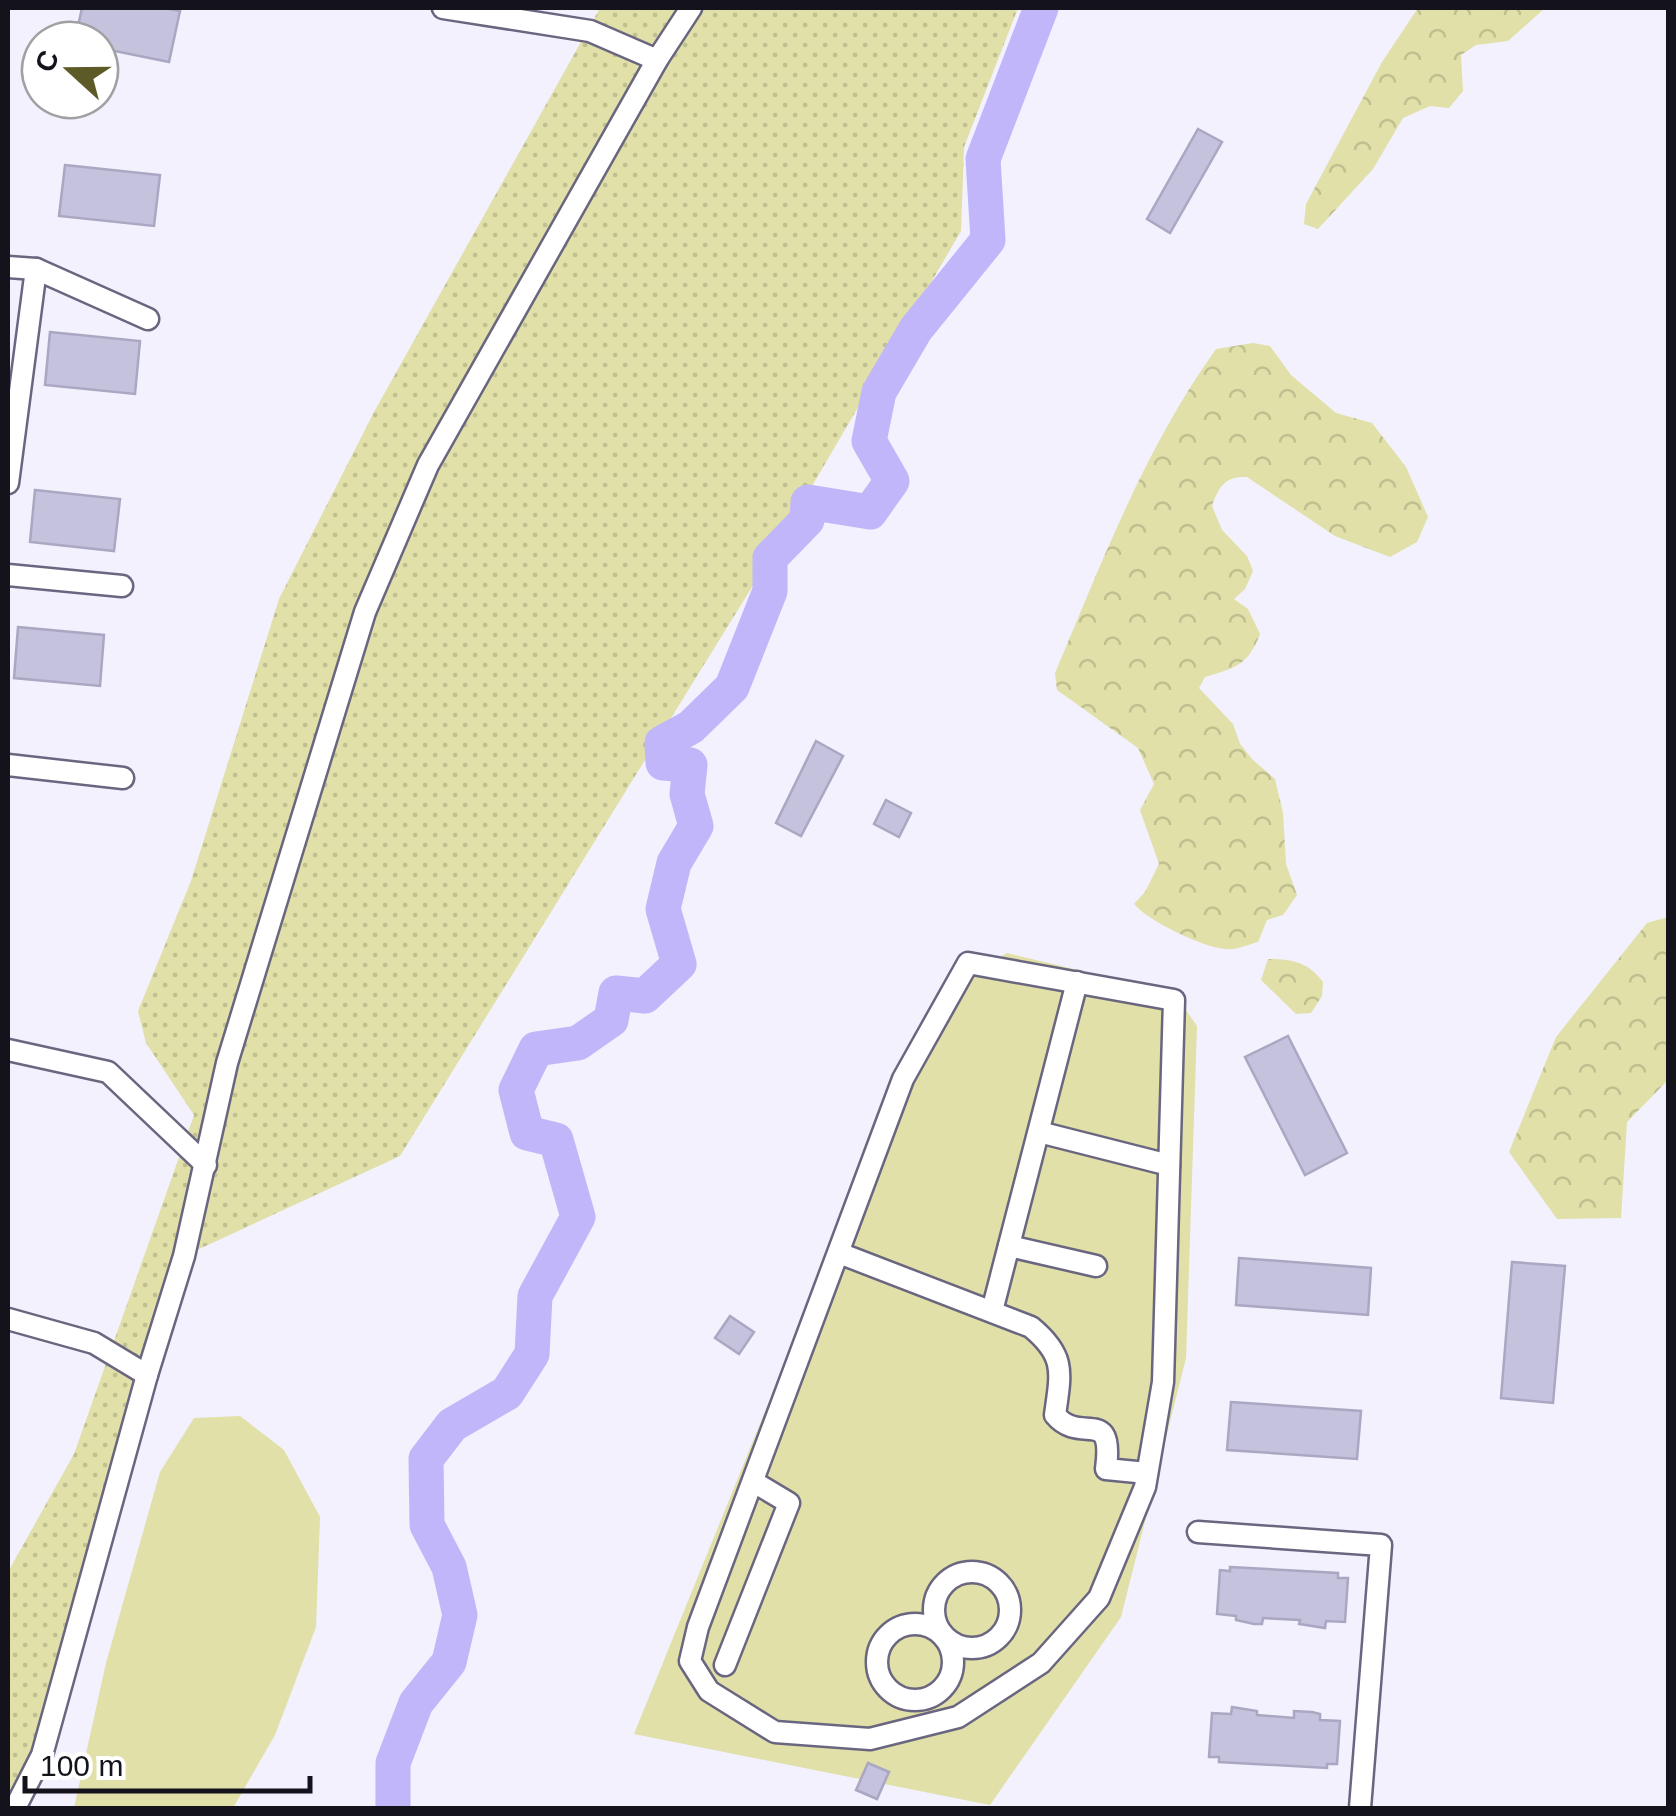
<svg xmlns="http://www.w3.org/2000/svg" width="1676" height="1816" font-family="Arial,sans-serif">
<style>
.grass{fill:url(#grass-dots)}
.forest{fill:url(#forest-crowns)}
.garden{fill:#e0e0a8}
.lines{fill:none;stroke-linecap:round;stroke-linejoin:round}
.river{stroke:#c0b6f9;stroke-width:35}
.building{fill:#c5c2de;stroke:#aaa7c2;stroke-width:2.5}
.minor-casing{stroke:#6a6680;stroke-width:25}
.minor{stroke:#fff;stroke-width:20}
</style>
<defs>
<pattern id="grass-dots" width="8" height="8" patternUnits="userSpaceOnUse" patternTransform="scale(2.5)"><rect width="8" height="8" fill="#e0e0a8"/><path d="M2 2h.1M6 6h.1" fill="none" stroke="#bfbf90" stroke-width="1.8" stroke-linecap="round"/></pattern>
<pattern id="forest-crowns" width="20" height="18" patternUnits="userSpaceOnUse" patternTransform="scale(2.5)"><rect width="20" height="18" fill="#e0e0a8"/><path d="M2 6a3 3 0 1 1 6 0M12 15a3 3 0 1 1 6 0" fill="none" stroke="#bfbf90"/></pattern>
</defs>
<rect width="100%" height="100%" fill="#f2f1fd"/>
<path class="grass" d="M 600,8 L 1018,8 L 964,147 L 961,231 L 770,558 L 400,1156 L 184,1256 L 42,1755 L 8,1808 L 8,1572 L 74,1454 L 194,1115 L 146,1043 L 138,1011 L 191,881 L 279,599 L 374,412 Z"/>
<g class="forest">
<path d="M 1418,8 L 1545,8 L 1508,41 L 1476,45 L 1461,55 L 1463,91 L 1449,108 L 1430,106 L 1403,118 L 1373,169 L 1318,229 L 1304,224 L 1306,204 L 1382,62 Z"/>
<path d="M 1253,343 L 1270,346 L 1291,375 L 1336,413 L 1372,423 L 1406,467 L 1428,517 L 1417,542 L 1390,557 L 1335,536 L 1247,477 C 1225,476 1219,486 1212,506 L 1222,530 L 1247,556 L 1253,571 L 1245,589 L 1234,599 L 1248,609 L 1260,634 C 1248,665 1236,668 1205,677 L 1199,688 L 1233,724 L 1240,744 L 1253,760 L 1275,779 L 1283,813 L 1286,864 L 1297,895 L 1283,915 L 1267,920 L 1258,942 C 1247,945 1237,950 1226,949 C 1204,948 1148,921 1134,904 L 1145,892 L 1159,864 L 1140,810 L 1154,784 L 1138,748 L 1057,690 L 1055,673 C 1102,562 1145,448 1216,349 Z"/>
<path d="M 1668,917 L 1668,1080 L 1627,1122 L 1621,1218 L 1557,1219 L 1509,1152 L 1556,1037 L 1647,923 Z"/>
<path d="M 1268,959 C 1292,959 1308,962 1323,982 L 1322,996 L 1311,1013 L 1296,1014 L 1261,980 Z"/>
</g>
<g class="garden">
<path d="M 1007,953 L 1174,993 L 1197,1026 L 1186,1358 L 1121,1617 L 990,1805 L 634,1734 L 857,1185 L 972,974 Z"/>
<path d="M 240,1416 L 284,1450 L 320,1517 L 316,1627 L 275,1735 L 233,1808 L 74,1808 L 106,1663 L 160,1472 L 194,1418 Z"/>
</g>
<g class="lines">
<path class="river" d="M 393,1808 L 393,1763 L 416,1703 L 449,1662 L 460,1615 L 449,1567 L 427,1525 L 426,1459 L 452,1425 L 507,1393 L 532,1354 L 535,1296 L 578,1217 L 556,1140 L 527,1133 L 516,1090 L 536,1049 L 578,1043 L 611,1020 L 616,993 L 645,996 L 679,964 L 663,909 L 674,863 L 696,826 L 687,794 L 690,765 L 663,763 L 662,743 L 691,727 L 732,687 L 770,591 L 770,558 L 807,520 L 808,502 L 870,512 L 892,481 L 869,441 L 879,392 L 916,329 L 988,240 L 983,159 L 1041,8"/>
</g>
<g class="building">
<path d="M 82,8 L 164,8 L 180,11 L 169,62 L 100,48 L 100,40 L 75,40 Z"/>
<path d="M 1198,129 L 1222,142 L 1170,233 L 1147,219 Z"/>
<path d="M 65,165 L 160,175 L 154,226 L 59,216 Z"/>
<path d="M 50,332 L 140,341 L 135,394 L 45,385 Z"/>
<path d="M 35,490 L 120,499 L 114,551 L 30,542 Z"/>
<path d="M 18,627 L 104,635 L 100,686 L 14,678 Z"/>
<path d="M 816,741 L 843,756 L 801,836 L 776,823 Z"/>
<path d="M 886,800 L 911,813 L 899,837 L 874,824 Z"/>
<path d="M 1288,1036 L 1347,1153 L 1305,1175 L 1245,1057 Z"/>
<path d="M 1239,1258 L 1371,1268 L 1368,1315 L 1236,1305 Z"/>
<path d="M 1512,1262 L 1565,1266 L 1553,1403 L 1501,1398 Z"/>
<path d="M 730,1316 L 754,1332 L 739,1354 L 715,1338 Z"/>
<path d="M 1231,1402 L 1361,1411 L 1357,1459 L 1227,1450 Z"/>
<path d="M 1230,1567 L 1338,1573 L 1338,1578 L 1348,1578 L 1345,1622 L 1326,1621 L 1325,1628 L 1299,1624 L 1300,1620 L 1263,1618 L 1262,1624 L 1254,1624 L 1236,1620 L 1236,1616 L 1217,1614 L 1220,1570 L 1230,1571 Z"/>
<path d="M 1232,1707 L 1257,1711 L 1257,1715 L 1294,1718 L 1294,1711 L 1312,1712 L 1320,1714 L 1320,1720 L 1340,1721 L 1337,1764 L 1327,1764 L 1327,1768 L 1219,1762 L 1219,1757 L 1209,1757 L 1212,1713 L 1231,1714 Z"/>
<path d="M 868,1763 L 889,1772 L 877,1799 L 856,1790 Z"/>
</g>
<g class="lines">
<defs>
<g id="minor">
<path d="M 443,8 L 590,31 L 657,60"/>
<path d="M 8,267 L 36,269 L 148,319"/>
<path d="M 8,483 L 36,269"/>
<path d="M 8,575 L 122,586"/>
<path d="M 8,765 L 123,778"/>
<path d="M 968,963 L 1174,1000 L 1163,1382 L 1145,1487 L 1099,1598 L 1041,1663 L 958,1717 L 870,1739 L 775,1732 L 709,1691 L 690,1661 L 698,1627 L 903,1079 Z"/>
<path d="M 8,1050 L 108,1072 L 206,1165"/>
<path d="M 1039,1132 L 1169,1165"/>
<path d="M 1009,1246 L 1096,1266"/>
<path d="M 839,1253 L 1031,1327 C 1066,1356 1061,1372 1055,1415 C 1081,1446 1114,1404 1106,1469 L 1147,1473"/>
<path d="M 992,1311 L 1077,982"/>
<path d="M 8,1319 L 94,1343 L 147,1375"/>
<path d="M 1198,1532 L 1381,1545 L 1360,1808"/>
<circle cx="972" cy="1610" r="38"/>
<circle cx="915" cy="1662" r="38"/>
<path d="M 725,1665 L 789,1503 L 754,1482"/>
<path d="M 15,1808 L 42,1755 L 147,1375 L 184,1256 L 227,1063 L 365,612 L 428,465 L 657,60 L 691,8"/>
</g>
</defs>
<use href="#minor" class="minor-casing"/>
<use href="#minor" class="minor"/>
</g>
<rect width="1676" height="1816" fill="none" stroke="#14131c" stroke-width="20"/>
<g transform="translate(70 70) rotate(291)"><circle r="48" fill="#ffffff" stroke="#a1a1a4" stroke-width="2.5"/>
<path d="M0-8L18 38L0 25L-18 38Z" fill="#5c5b28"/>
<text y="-15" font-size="28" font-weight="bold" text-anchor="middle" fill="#14131c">С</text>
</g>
<path d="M25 1776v15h285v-15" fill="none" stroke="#14131c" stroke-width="5"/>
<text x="40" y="1776" font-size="30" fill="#14131c" stroke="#ffffff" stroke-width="8" paint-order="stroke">100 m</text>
</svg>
